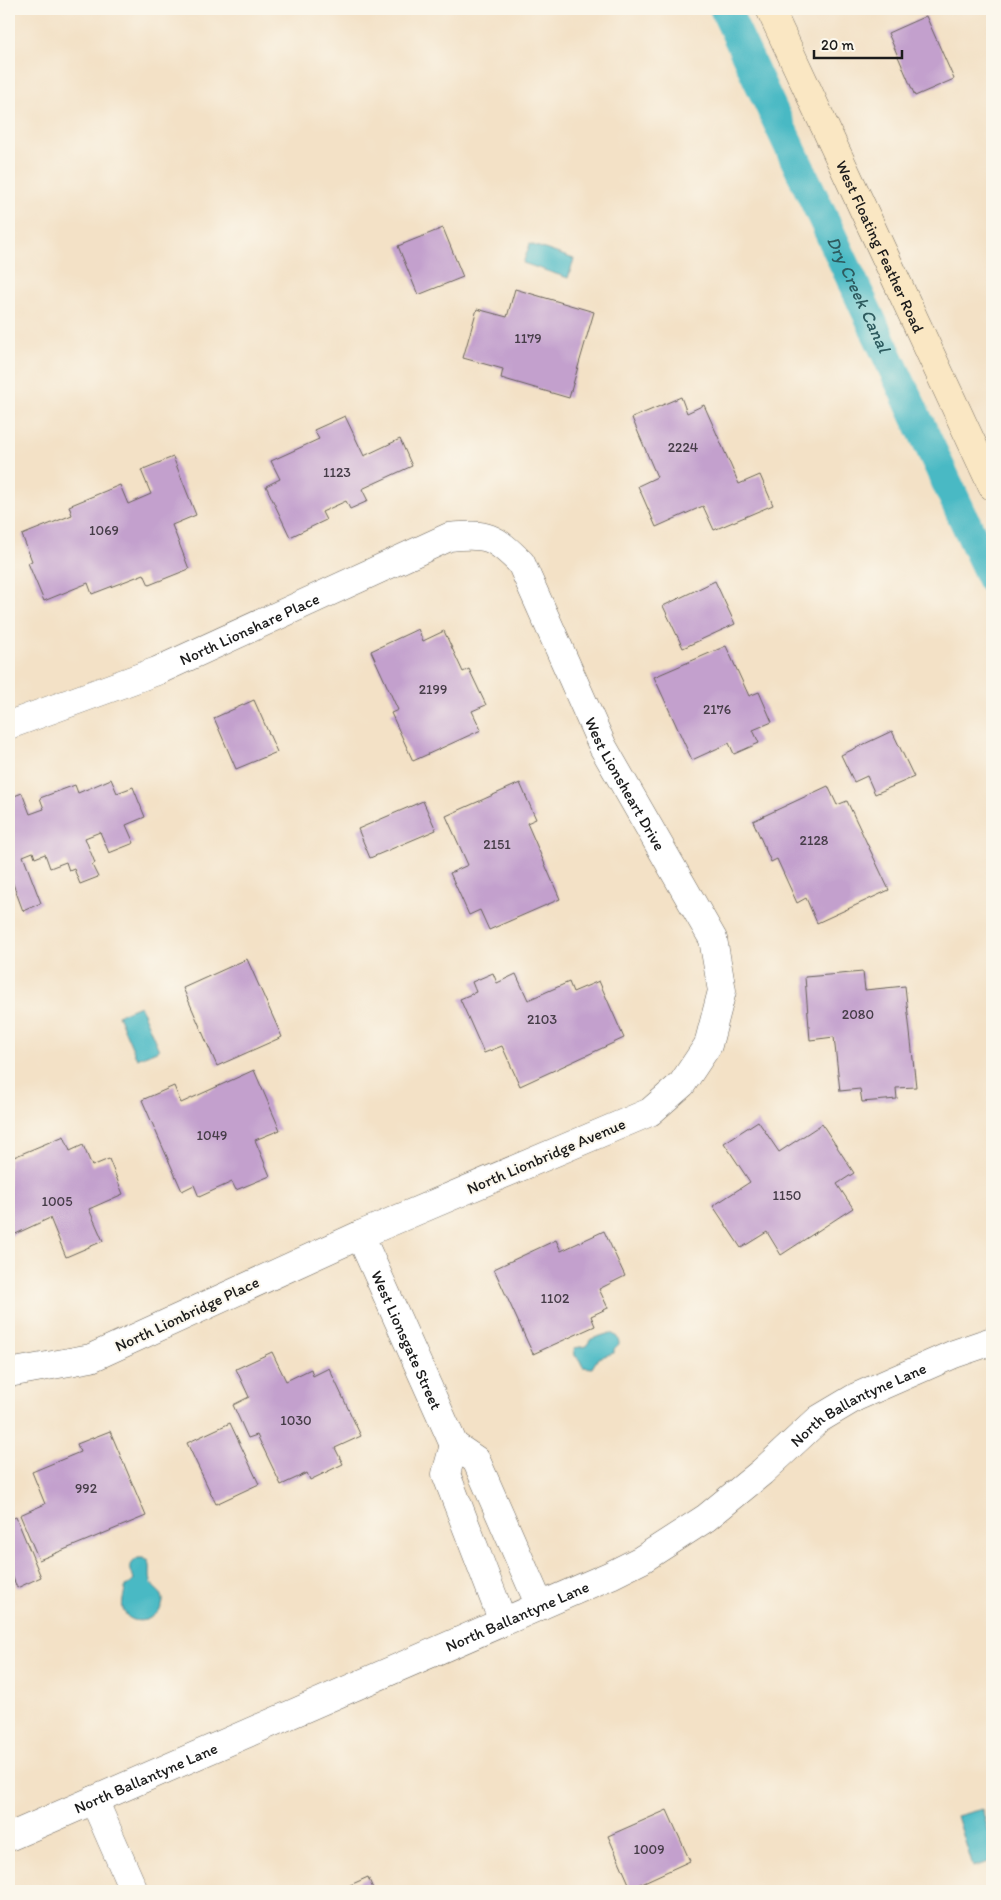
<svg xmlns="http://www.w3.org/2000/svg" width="1001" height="1900" font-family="Itim,sans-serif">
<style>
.water{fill:#4ab9c4;stroke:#336a70}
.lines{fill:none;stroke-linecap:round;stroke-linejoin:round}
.canal{stroke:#4ab9c4;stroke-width:31}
.building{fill:#c3a0cd}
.minor-casing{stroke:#676158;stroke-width:29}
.tertiary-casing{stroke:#676158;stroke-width:29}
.secondary-casing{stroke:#676158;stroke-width:29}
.minor{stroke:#fff;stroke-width:28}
.tertiary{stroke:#fff;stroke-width:28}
.secondary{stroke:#fae7c3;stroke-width:28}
.labels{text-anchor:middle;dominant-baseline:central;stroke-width:4;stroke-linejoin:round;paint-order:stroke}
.number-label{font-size:14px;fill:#463d48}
.street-label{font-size:16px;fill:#1c1c1c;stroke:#fbf7ec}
.water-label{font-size:18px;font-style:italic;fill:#2e5b5f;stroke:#fbf7ec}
</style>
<rect width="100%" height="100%" fill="#fbf7ec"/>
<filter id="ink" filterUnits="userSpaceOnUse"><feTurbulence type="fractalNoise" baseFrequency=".02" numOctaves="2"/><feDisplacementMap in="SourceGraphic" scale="10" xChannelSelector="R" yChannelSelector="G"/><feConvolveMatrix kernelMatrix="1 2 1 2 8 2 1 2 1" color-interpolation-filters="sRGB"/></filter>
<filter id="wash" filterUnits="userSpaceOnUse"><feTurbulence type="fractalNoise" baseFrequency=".0096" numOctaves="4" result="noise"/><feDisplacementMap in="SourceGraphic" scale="20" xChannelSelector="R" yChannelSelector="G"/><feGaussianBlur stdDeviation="1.12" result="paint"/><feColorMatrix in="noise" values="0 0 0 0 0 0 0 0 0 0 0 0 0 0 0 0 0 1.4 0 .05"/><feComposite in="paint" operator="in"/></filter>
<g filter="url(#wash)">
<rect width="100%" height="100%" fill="#f3e1c6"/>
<g class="water">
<path d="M 530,244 L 574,259 L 568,278 L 523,263 Z"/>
<path d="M 140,1006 L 159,1050 L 137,1059 L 118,1015 Z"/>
<path d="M 610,1333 C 616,1335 619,1338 619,1344 L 614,1349 L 614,1353 L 598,1358 L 592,1368 L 583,1367 L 579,1359 L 575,1356 L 574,1348 L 586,1346 L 591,1339 Z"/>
<path d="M 138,1558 L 143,1558 L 149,1561 C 152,1570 148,1576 152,1584 C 155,1591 164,1592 163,1602 C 160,1619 134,1629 124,1612 C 120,1604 125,1595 125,1586 L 130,1584 L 134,1580 C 132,1569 126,1566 138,1558 Z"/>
<path d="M 982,1809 L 992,1842 L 992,1861 L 973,1867 L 957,1816 Z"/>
</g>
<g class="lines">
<path class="canal" id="s1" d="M 725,9 L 992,579"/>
</g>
<g id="blocks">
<g class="building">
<path d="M 926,16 L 954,79 L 915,96 L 888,33 Z"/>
<path d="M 443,228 L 463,277 L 418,295 L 398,246 Z"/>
<path d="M 515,289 L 594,312 L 569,398 L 501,378 L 503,369 L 463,358 L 477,309 L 507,317 Z"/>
<path d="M 681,397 L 687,413 L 704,405 L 739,484 L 760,475 L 773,505 L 714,530 L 703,506 L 656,527 L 638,486 L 657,477 L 632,418 Z"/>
<path d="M 345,416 L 364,456 L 400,439 L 412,466 L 362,489 L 368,501 L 350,509 L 346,501 L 322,512 L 326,520 L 290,537 L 266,486 L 280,479 L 271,461 L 319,439 L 314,430 Z"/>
<path d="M 173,457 L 196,515 L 172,525 L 189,569 L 149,585 L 144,574 L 92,594 L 88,583 L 44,601 L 28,563 L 32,561 L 22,535 L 72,515 L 69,506 L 120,485 L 128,504 L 151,494 L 141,470 Z"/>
<path d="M 715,581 L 735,624 L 683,648 L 663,606 Z"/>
<path d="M 418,629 L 423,641 L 444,631 L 463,672 L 469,669 L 486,705 L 472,711 L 481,730 L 413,761 L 391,713 L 398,710 L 371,651 Z"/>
<path d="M 726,646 L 749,696 L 759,692 L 772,722 L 753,730 L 759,743 L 734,754 L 729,743 L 692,760 L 654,677 Z"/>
<path d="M 254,700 L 277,752 L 236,769 L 214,718 Z"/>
<path d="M 892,731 L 914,777 L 875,794 L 867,776 L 854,782 L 841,755 Z"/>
<path d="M 111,779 L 117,793 L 133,787 L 145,817 L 126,825 L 134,843 L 109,853 L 100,832 L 85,838 L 95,863 L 92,865 L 98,877 L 80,884 L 74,869 L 69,871 L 66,862 L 50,868 L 45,854 L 35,858 L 33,852 L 23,856 L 41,903 L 23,911 L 9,873 L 9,798 L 22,793 L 30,814 L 44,809 L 40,798 L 75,785 L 78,793 Z"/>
<path d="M 520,783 L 536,819 L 527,823 L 560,899 L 489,930 L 480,910 L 469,915 L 450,873 L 468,865 L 446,816 Z"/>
<path d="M 828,786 L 837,805 L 847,801 L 889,890 L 817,923 L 806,898 L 797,903 L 777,859 L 771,862 L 753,821 Z"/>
<path d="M 423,801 L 436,830 L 370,858 L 358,829 Z"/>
<path d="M 247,959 L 282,1037 L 217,1066 L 183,988 Z"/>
<path d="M 863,972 L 865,990 L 905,986 L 916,1087 L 896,1088 L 897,1099 L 862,1102 L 860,1089 L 840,1091 L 834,1037 L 810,1040 L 805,977 Z"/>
<path d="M 493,973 L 497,983 L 516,974 L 528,1000 L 569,982 L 573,992 L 599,981 L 624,1038 L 520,1086 L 502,1046 L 484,1053 L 460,999 L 476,992 L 472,982 Z"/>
<path d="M 254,1070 L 280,1130 L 255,1140 L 270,1176 L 236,1190 L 232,1182 L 199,1197 L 194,1185 L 182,1191 L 142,1100 L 174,1086 L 181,1103 Z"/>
<path d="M 758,1121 L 779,1152 L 822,1124 L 854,1173 L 837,1184 L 853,1208 L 781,1255 L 767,1232 L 741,1248 L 713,1206 L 750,1182 L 724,1143 Z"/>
<path d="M 64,1136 L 70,1151 L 83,1145 L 92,1166 L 109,1159 L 123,1194 L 89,1209 L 103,1241 L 66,1257 L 50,1218 L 9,1237 L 9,1159 Z"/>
<path d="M 604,1231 L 625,1276 L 599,1289 L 608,1308 L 591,1316 L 595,1326 L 533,1354 L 494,1269 L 556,1240 L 561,1251 Z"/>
<path d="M 272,1352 L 286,1381 L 311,1369 L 313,1376 L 329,1368 L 361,1436 L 335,1448 L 343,1464 L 310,1480 L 307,1473 L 281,1485 L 257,1435 L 248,1438 L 233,1405 L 249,1397 L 236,1369 Z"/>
<path d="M 230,1423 L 259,1484 L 216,1504 L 187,1443 Z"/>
<path d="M 110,1431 L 146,1516 L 39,1560 L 20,1515 L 45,1504 L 32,1472 L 80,1452 L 77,1444 Z"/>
<path d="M 16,1517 L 41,1577 L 17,1588 L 9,1567 L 9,1520 Z"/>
<path d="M 667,1810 L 690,1861 L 631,1888 L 608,1836 Z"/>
<path d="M 368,1877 L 374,1891 L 337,1891 Z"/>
</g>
</g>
</g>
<g filter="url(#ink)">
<use href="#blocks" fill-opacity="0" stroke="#676158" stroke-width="1"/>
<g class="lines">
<defs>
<g id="minor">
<path id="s2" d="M 9,725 L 157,671 L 449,537 C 487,533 494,536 521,563 L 603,747 L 713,939 L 722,991 L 708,1045 L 682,1084 L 650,1112 L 360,1235 L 91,1358 L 9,1373"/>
<path id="s3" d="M 360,1235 L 454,1445"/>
<path d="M 503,1622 L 446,1474 L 454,1445 L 476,1460 L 540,1606"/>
<path d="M 94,1800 L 134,1891"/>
</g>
<g id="tertiary">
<path id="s4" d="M 9,1837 L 611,1575 L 641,1560 L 706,1518 L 762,1472 L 819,1419 L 856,1397 L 954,1354 L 992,1341"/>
</g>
<g id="secondary">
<path id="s5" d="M 770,9 L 992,486"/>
</g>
</defs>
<use href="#minor" class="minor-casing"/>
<use href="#tertiary" class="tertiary-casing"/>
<use href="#secondary" class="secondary-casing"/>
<use href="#minor" class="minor"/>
<use href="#tertiary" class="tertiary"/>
<use href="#secondary" class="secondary"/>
</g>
</g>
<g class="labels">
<g class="number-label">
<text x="528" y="338">1179</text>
<text x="683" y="447">2224</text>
<text x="337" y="472">1123</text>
<text x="104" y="530">1069</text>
<text x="433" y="689">2199</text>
<text x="717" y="709">2176</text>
<text x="814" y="840">2128</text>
<text x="497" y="844">2151</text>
<text x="858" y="1014">2080</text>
<text x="542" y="1019">2103</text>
<text x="212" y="1135">1049</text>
<text x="787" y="1195">1150</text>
<text x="57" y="1201">1005</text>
<text x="555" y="1298">1102</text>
<text x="296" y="1420">1030</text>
<text x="86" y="1488">992</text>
<text x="649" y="1849">1009</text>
</g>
<g class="street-label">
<text stroke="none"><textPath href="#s5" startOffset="262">West Floating Feather Road</textPath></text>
<text stroke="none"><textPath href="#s2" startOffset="259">North Lionshare Place</textPath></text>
<text stroke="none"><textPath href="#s2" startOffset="804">West Lionsheart Drive</textPath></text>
<text transform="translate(546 1156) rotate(-23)">North Lionbridge Avenue</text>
<text transform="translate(187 1314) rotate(-25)">North Lionbridge Place</text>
<text stroke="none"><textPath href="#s3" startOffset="115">West Lionsgate Street</textPath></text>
<text stroke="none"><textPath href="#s4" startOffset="959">North Ballantyne Lane</textPath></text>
<text stroke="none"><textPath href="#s4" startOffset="554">North Ballantyne Lane</textPath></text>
<text stroke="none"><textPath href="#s4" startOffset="149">North Ballantyne Lane</textPath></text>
</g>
<g class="water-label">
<text stroke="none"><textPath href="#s1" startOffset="315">Dry Creek Canal</textPath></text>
</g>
</g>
<rect width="1001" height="1900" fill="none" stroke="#fbf7ec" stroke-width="30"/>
<path d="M814 50v8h88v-8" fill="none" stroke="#1c1c1c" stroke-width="2.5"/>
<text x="821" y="50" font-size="15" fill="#1c1c1c" stroke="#fbf7ec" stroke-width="4" paint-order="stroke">20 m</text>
</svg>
